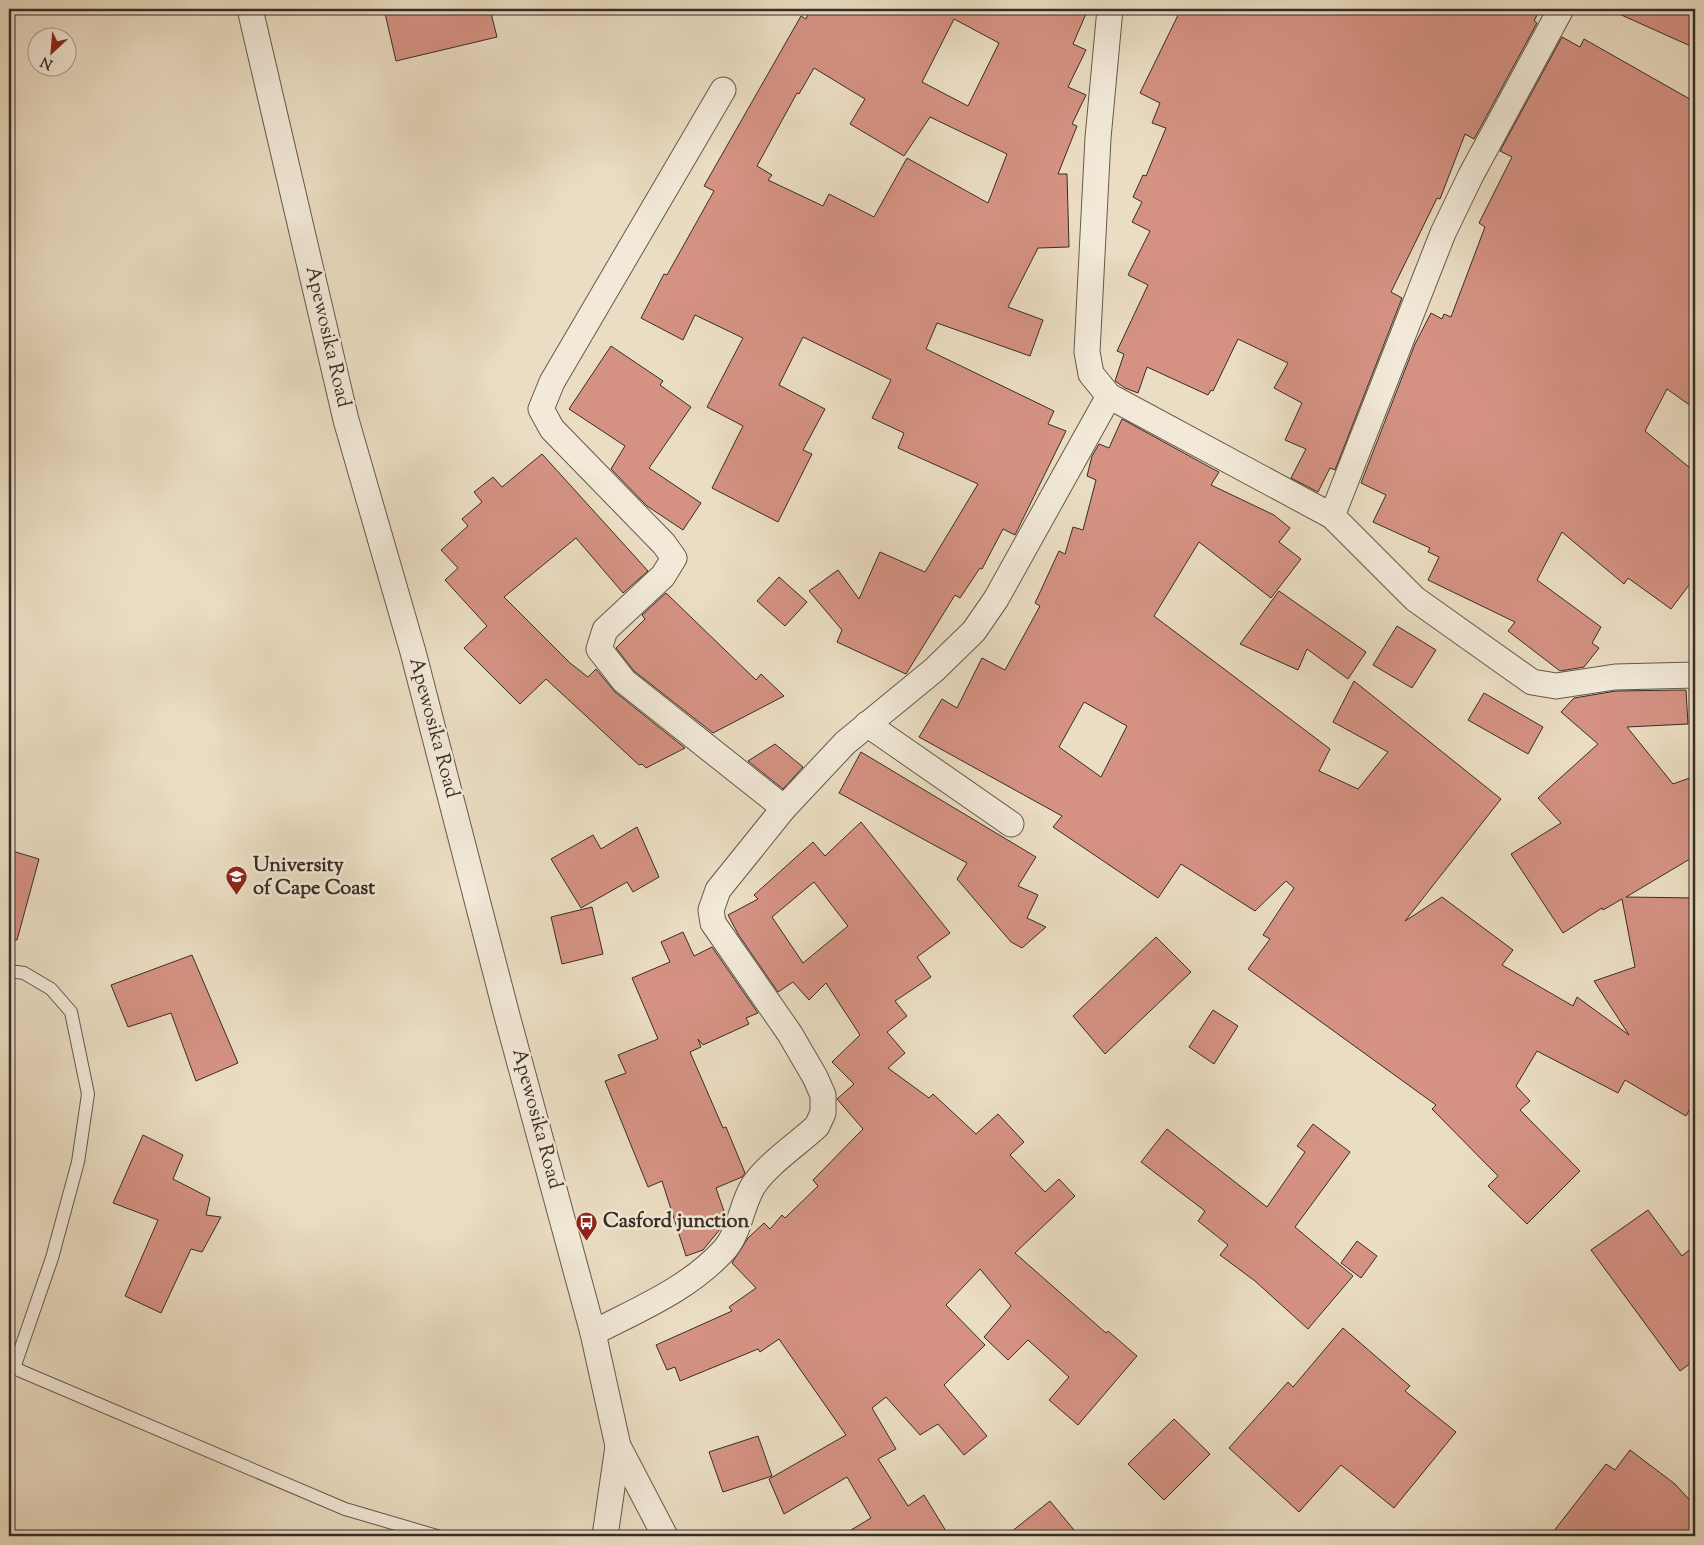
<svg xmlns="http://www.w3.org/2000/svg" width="1704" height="1545" font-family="'Sorts Mill Goudy',serif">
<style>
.building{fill:#d59283;stroke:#382d25;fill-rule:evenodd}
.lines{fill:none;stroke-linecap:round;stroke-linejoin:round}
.service-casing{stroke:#65594c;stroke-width:14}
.minor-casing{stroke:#65594c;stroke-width:27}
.service{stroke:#f2e9d8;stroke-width:12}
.minor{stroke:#f2e9d8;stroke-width:25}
.labels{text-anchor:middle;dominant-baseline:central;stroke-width:5;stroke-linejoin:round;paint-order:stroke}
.street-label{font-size:20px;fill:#382d25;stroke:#f2e9d8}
.poi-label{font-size:20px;font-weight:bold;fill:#382d25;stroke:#f2e9d8;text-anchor:start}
</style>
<rect width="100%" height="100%" fill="#ebddc3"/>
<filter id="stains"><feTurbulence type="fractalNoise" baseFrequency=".004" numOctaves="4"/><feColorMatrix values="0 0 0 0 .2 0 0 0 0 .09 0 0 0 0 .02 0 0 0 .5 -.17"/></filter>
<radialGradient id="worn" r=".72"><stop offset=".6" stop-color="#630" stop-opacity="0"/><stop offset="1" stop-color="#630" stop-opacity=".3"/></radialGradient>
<g class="building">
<path d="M 384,9 L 490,9 L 497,37 L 396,61 Z"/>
<path d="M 810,9 L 1088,9 L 1073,44 L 1086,50 L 1068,87 L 1086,95 L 1072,124 L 1077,126 L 1058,174 L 1067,174 L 1069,247 L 1038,248 L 1008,307 L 1043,320 L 1030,356 L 937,323 L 926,349 L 1054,411 L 1048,424 L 1066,431 L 1015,535 L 1003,529 L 982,569 L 980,568 L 960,598 L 955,595 L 906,674 L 837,642 L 842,630 L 809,591 L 838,570 L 859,599 L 880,552 L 925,572 L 978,484 L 898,448 L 904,433 L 872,418 L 891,380 L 803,337 L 779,385 L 825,409 L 803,450 L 812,454 L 778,522 L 712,488 L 743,426 L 707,407 L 743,338 L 695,315 L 683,340 L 641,318 L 664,274 L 667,275 L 714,191 L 704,186 L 801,16 L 806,19 ZM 954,19 L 999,43 L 968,106 L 922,82 ZM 814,68 L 865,99 L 850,124 L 904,156 L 930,117 L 1007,154 L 988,203 L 907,158 L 874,217 L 829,194 L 823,206 L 768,180 L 772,175 L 757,166 L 797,93 L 799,94 Z"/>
<path d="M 1181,9 L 1540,9 L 1534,21 L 1537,23 L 1474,139 L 1465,134 L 1440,199 L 1437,198 L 1391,292 L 1402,298 L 1335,470 L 1330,468 L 1318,492 L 1291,478 L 1306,449 L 1285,440 L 1302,403 L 1274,388 L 1288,363 L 1238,339 L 1213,391 L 1211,390 L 1208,395 L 1147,367 L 1138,393 L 1125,388 L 1115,381 L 1124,354 L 1117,351 L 1148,285 L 1128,275 L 1150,231 L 1132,222 L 1142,202 L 1133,197 L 1143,175 L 1146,176 L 1166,128 L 1152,123 L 1160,103 L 1140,93 Z"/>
<path d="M 1608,9 L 1695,9 L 1695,48 Z"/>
<path d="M 1562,37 L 1580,47 L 1584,39 L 1695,102 L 1695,409 L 1667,389 L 1645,431 L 1695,472 L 1695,577 L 1671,609 L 1628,578 L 1624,584 L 1562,532 L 1537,580 L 1601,627 L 1592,643 L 1599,648 L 1584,667 L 1560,671 L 1508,631 L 1515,622 L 1428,580 L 1439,557 L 1428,552 L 1430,548 L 1373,522 L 1386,495 L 1361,483 L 1415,344 L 1431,313 L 1442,319 L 1444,314 L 1451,317 L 1485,227 L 1479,223 L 1512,157 L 1500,151 Z"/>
<path d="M 611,346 L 663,381 L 660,385 L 691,407 L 649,468 L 701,503 L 683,530 L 647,506 L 611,469 L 625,446 L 569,409 Z"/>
<path d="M 1122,419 L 1213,469 L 1219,472 L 1211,485 L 1274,515 L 1290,528 L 1279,542 L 1301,559 L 1271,598 L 1199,542 L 1154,616 L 1330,749 L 1319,771 L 1358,789 L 1388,752 L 1333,722 L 1354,681 L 1501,799 L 1405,921 L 1442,897 L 1513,950 L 1502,965 L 1573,1006 L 1577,997 L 1629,1035 L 1594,981 L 1635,967 L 1622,899 L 1603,910 L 1602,908 L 1563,933 L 1511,854 L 1561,823 L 1538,798 L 1598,744 L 1561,712 L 1574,698 L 1616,691 L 1686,690 L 1688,724 L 1627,727 L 1673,784 L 1695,776 L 1695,856 L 1626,897 L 1695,898 L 1695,1100 L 1686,1116 L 1625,1080 L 1618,1093 L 1537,1051 L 1516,1086 L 1530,1101 L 1520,1110 L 1580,1171 L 1527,1224 L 1488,1186 L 1498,1176 L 1432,1109 L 1436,1105 L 1248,969 L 1270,939 L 1263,935 L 1294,888 L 1286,881 L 1255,911 L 1181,864 L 1158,898 L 1053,827 L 1062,816 L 919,737 L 942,699 L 957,708 L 982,658 L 1005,670 L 1040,606 L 1035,603 L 1059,551 L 1065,554 L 1073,527 L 1083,530 L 1096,480 L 1087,476 L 1092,456 L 1099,444 L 1109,448 ZM 1084,702 L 1127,726 L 1101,777 L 1059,747 Z"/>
<path d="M 542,454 L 648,571 L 623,593 L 576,538 L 504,597 L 570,663 L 588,677 L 596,669 L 615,692 L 685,748 L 646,768 L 642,764 L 639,765 L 546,679 L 520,704 L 464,648 L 487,626 L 445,580 L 458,568 L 441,550 L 468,526 L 462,519 L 482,502 L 474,492 L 493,477 L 502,487 Z"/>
<path d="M 779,577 L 807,602 L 785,626 L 757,601 Z"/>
<path d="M 1279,591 L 1366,652 L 1348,679 L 1307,649 L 1298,670 L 1240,644 Z"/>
<path d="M 666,593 L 756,680 L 761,674 L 784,696 L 713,733 L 634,671 L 616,648 L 645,619 L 642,615 Z"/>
<path d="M 1397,626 L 1436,650 L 1412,688 L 1373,665 Z"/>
<path d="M 1484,693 L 1543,727 L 1528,754 L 1468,720 Z"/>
<path d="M 775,744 L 803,767 L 783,789 L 748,761 Z"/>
<path d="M 861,752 L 1036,857 L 1018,886 L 1038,895 L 1027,918 L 1046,927 L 1022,948 L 1011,942 L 957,879 L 967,863 L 839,793 Z"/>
<path d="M 861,822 L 950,933 L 917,957 L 931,977 L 895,1001 L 907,1016 L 887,1032 L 905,1053 L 888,1068 L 929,1098 L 933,1094 L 976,1134 L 998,1114 L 1024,1142 L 1010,1155 L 1045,1192 L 1059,1179 L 1075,1196 L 1015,1253 L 1106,1333 L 1108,1331 L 1137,1356 L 1078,1425 L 1049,1400 L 1069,1377 L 1028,1340 L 1008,1360 L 984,1337 L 1011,1306 L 980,1269 L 946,1305 L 985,1345 L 944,1385 L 987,1436 L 964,1455 L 938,1424 L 920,1435 L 886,1397 L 872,1408 L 896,1449 L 878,1459 L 908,1506 L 924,1495 L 949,1536 L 841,1536 L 871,1518 L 847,1477 L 784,1514 L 769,1479 L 846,1435 L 779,1339 L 760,1352 L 758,1349 L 680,1381 L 675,1367 L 667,1370 L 656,1345 L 732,1311 L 729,1307 L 756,1288 L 732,1263 L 748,1238 L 764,1223 L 770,1229 L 782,1215 L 785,1218 L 818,1186 L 813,1180 L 863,1129 L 837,1099 L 854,1084 L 832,1062 L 860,1035 L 826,983 L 809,1000 L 793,982 L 778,992 L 738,934 L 728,915 L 758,899 L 754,895 L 813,842 L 825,856 ZM 814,882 L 848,926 L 803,963 L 772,917 Z"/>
<path d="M 637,827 L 659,877 L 633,892 L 627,882 L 581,908 L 551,859 L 593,835 L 601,849 Z"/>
<path d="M 9,850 L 39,859 L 17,940 L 9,939 Z"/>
<path d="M 592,907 L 603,954 L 562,964 L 551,917 Z"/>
<path d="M 683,932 L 694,956 L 712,947 L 758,1013 L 746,1018 L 749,1024 L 703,1045 L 698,1039 L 701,1047 L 690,1052 L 723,1128 L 726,1127 L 745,1173 L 742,1177 L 716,1188 L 726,1217 L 721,1228 L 703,1250 L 686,1256 L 662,1181 L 648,1187 L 605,1081 L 626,1073 L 618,1055 L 658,1039 L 632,978 L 670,962 L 661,942 Z"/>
<path d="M 1156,937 L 1191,972 L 1105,1054 L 1073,1016 Z"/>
<path d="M 192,955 L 238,1063 L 196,1081 L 171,1013 L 128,1027 L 111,985 Z"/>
<path d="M 1213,1010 L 1238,1026 L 1214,1064 L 1189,1047 Z"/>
<path d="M 1313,1124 L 1350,1152 L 1295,1227 L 1353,1276 L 1308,1329 L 1255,1281 L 1220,1255 L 1228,1245 L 1198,1221 L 1205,1211 L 1141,1162 L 1167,1129 L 1267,1207 L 1305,1152 L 1297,1146 Z"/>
<path d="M 143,1135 L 183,1155 L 173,1179 L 210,1198 L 206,1215 L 221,1217 L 202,1252 L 191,1249 L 161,1313 L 125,1296 L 158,1220 L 113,1203 Z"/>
<path d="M 1648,1210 L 1682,1256 L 1695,1245 L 1695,1360 L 1680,1371 L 1591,1250 Z"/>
<path d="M 1357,1241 L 1377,1256 L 1361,1278 L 1341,1263 Z"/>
<path d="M 1343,1328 L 1410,1386 L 1405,1391 L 1456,1432 L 1394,1508 L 1341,1465 L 1299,1512 L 1229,1448 L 1288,1382 L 1293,1387 Z"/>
<path d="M 1174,1419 L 1210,1454 L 1164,1500 L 1128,1464 Z"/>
<path d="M 758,1436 L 772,1476 L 723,1492 L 709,1452 Z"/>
<path d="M 1630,1450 L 1675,1484 L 1695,1506 L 1695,1536 L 1550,1536 L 1606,1464 L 1615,1470 Z"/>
<path d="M 1050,1501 L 1079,1536 L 1006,1536 Z"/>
</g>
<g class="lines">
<defs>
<g id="service">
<path d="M 9,971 L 24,973 L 51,989 L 71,1012 L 88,1094 L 78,1162 L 52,1258 L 14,1368"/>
<path d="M 9,1366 L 345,1509 L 437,1536"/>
</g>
<g id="minor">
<path d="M 250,9 L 346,420 L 413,652 L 506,1012 L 593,1333 L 618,1446 L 665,1536"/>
<path d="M 1110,9 L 1098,138 L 1087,352 L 1091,374 L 1109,396 L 1332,516 L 1415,599 L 1532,682 L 1556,686 L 1615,677 L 1695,675"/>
<path d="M 723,90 L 552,382 L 541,409 L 552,429 L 664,544 L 674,558 L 663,576 L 605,630 L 599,649 L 624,681 L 784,808"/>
<path d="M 1332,516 L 1443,233 L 1471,175 L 1561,9"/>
<path d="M 867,724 L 1011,824"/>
<path d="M 593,1333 C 639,1309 689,1289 725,1249 C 740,1231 741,1206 753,1186 C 767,1164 798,1144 817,1126 L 823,1113 L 823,1095 L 815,1077 L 790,1034 L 713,923 L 711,910 L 718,890 L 784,808 L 845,743 L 934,670 L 974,631 L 996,599 L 1109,396"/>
<path d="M 605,1536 L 618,1446"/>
</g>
</defs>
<use href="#service" class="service-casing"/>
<use href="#minor" class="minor-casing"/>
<use href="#service" class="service"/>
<use href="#minor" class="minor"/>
</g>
<defs>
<symbol id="university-pin" viewBox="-11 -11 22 30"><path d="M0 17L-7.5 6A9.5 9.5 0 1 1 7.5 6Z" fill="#8f2418" stroke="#f2e9d8"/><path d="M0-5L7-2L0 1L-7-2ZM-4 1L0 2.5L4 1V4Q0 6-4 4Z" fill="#fff"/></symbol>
<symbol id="bus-pin" viewBox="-11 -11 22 30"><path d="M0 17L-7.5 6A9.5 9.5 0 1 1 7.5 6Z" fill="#8f2418" stroke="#f2e9d8"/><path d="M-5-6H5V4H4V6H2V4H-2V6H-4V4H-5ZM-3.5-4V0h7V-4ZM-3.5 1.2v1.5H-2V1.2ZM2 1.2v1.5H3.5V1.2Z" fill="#fff"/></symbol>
</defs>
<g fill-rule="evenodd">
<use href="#university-pin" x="224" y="864" width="25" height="34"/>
<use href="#bus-pin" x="574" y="1210" width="25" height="34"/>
</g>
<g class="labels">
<g class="street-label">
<text transform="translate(327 337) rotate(77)">Apewosika Road</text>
<text transform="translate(433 728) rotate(75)">Apewosika Road</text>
<text transform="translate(536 1119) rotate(75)">Apewosika Road</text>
</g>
<g class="poi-label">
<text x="253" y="866">University<tspan x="253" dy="23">of Cape Coast</tspan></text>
<text x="603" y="1222">Casford junction</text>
</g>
</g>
<rect width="1704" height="1545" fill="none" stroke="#ebddc3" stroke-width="30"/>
<rect x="10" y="10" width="1684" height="1525" fill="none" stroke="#382d25" stroke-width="2.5"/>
<rect x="15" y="15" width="1674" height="1515" fill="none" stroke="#382d25"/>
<g transform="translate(52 52) rotate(206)"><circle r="24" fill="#f2e9d8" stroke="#a89e90"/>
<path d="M0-4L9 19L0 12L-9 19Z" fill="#8f2418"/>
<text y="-8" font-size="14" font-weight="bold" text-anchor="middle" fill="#382d25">N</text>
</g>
<rect width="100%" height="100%" filter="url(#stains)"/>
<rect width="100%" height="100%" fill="url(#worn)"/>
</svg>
